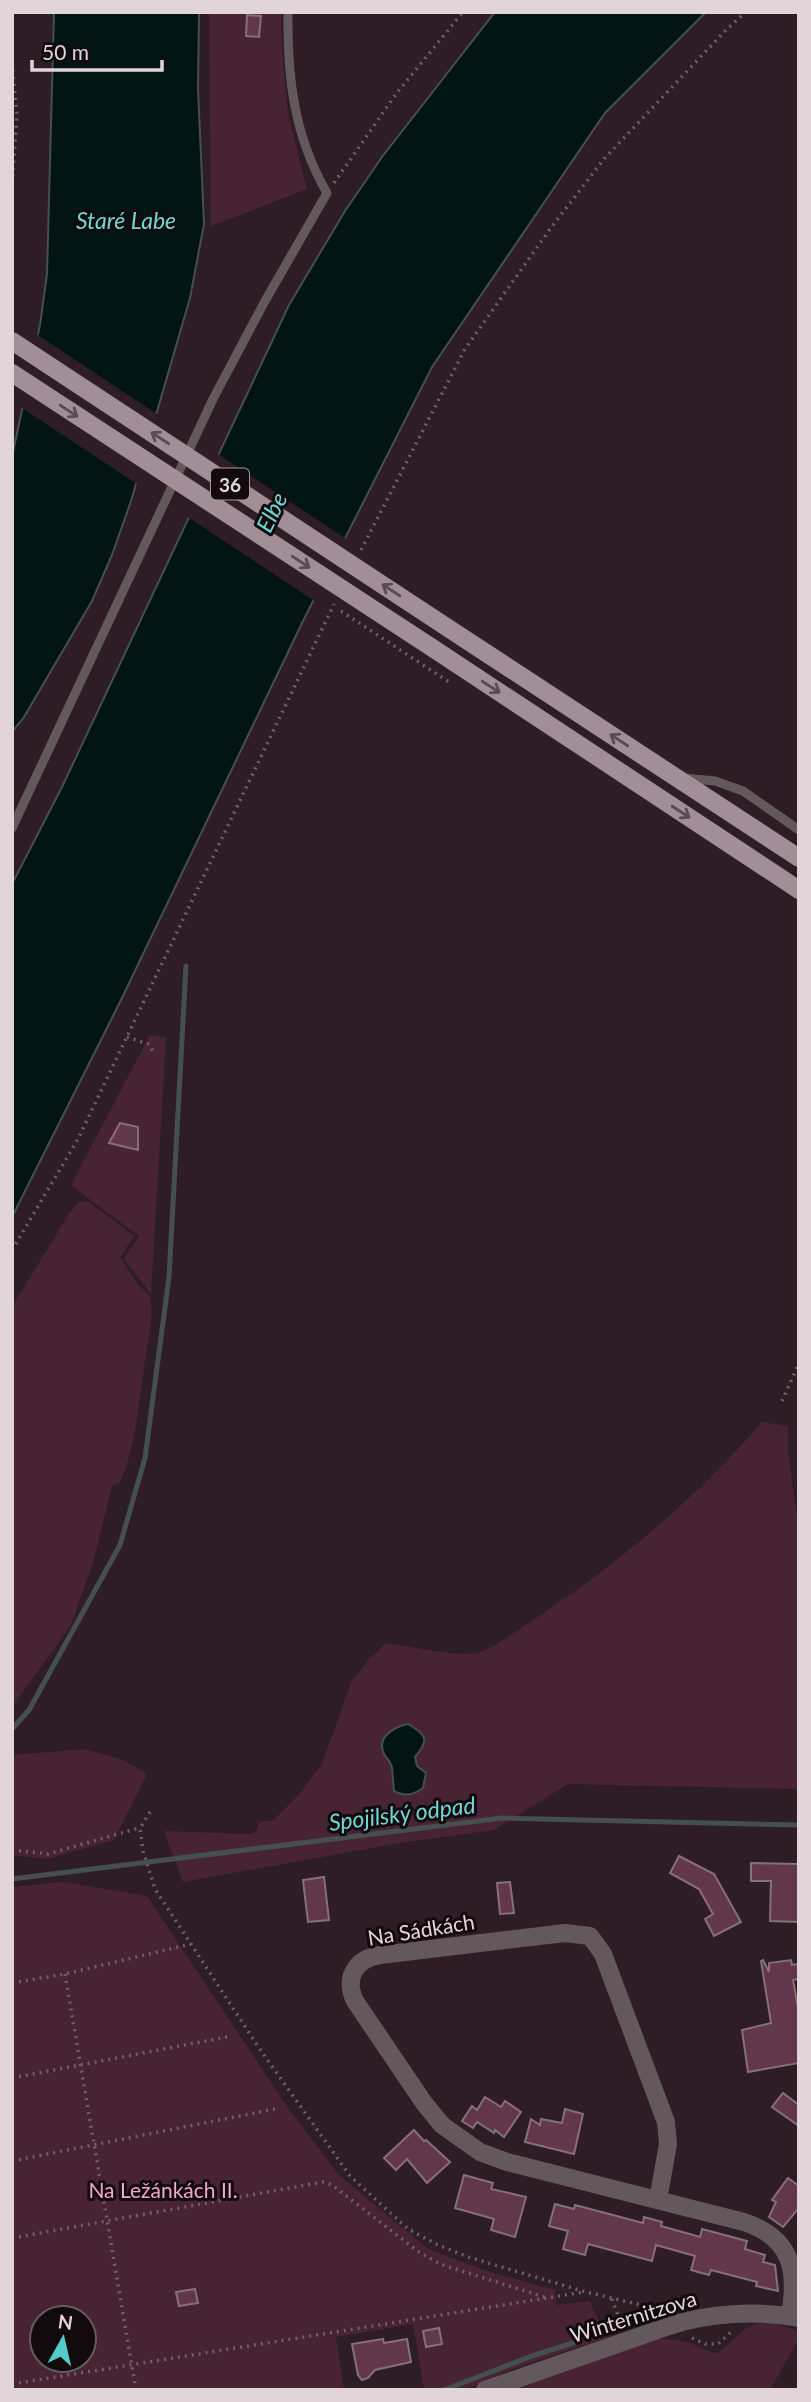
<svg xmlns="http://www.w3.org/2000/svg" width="811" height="2402" font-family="Lato,sans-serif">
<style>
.green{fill:#482334;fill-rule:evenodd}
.water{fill:#021514;stroke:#454f4f;stroke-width:2}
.pier{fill:#2f1d25}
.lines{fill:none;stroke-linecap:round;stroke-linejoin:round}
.stream{stroke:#454f4f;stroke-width:5}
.building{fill:#63374b;stroke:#856f78;stroke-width:2}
.path{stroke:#6f5f66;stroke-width:3.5;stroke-dasharray:2 5;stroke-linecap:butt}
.lane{stroke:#63595d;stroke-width:9}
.street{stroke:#63595d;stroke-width:18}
.primary{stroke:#a28e96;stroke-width:18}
.path-bridge{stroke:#6f5f66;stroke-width:3.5;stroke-dasharray:2 5;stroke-linecap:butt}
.primary-bridge{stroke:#a28e96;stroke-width:18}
.oneway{stroke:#5a4c52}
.labels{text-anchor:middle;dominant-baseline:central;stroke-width:6;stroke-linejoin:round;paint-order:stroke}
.shield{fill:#120a0d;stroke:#a3989c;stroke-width:2}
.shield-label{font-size:19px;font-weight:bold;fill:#e1d5da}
.street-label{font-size:21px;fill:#e1d5da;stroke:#120a0d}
.park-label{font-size:21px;fill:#f4a8c9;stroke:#120a0d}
.water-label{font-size:23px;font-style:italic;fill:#6ed9d4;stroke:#120a0d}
</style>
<rect width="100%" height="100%" fill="#2f1d25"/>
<g class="green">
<path d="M 209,12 L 281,12 L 282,50 L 288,114 L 307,189 L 211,226 Z"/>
<path d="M 150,1035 L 166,1037 L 151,1294 L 124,1259 L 139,1236 L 71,1185 Z"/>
<path d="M 87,1201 L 134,1236 L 120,1257 L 136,1282 L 150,1297 C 154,1318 148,1341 145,1361 C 139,1402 136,1445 120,1483 L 112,1486 L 94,1560 L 71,1625 L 12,1707 L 12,1307 L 69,1214 L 79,1202 Z"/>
<path d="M 762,1422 L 788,1426 L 788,1453 L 799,1530 L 799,1789 L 568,1784 L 494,1830 L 399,1843 L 183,1882 L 164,1831 L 252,1834 L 256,1831 L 259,1822 L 274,1820 L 301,1792 L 322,1764 L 351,1683 L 369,1659 L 386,1643 C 407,1646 457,1657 476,1653 C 491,1651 514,1632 527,1624 C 614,1567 694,1501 762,1422 Z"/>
<path d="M 85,1749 L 121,1759 L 147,1774 L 114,1840 L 47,1859 L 12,1855 L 12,1755 Z"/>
<path d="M 63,1882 L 147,1896 L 288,2108 L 339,2175 L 428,2249 L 487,2271 L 555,2290 L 557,2305 L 590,2301 L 606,2338 L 513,2369 L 465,2390 L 424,2390 L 413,2324 L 336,2337 L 344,2390 L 12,2390 L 12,1887 ZM 42,2318 L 84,2318 L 84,2360 L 42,2360 Z"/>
<path d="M 757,2323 L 773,2323 L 799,2331 L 799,2338 L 770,2390 L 504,2390 L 655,2339 C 667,2339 678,2339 690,2343 C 700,2347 707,2352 718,2353 L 745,2329 Z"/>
</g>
<g class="water">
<path d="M 54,12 L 199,12 L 198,89 L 204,224 L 190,298 L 131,501 L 112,555 L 92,601 L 24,717 L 12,732 L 12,457 L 40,325 L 47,274 Z"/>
<path d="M 495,12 L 706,12 L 605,113 L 432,367 L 303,621 L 120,1002 L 12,1217 L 12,884 L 62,787 L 289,305 L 345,211 L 382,157 Z"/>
<path d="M 408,1724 C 426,1734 430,1740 415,1757 L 417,1766 L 426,1773 L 423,1788 C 413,1795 405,1797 394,1791 C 393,1783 393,1776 392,1768 C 391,1762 387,1759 384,1754 C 376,1737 394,1727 408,1724 Z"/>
</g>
<g class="pier">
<path d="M 35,333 L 160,416 L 140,486 L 19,406 Z"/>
<path d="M 216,453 L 348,540 L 316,602 L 186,516 Z"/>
</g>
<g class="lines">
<g class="stream">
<path d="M 12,1729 L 29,1710 L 120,1545 L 145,1458 L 169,1277 L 186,966"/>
<path d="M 12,1879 L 502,1818 L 799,1825"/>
<path d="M 444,2390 L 532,2356 L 576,2342"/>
</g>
</g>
<g class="building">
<path d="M 247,15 L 261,16 L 259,37 L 246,36 Z"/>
<path d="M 120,1123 L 138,1127 L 138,1150 L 109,1143 Z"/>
<path d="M 679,1856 L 714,1874 L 741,1922 L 714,1936 L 705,1919 L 713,1914 L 699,1889 L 670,1873 Z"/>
<path d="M 751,1863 L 799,1864 L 799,1922 L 770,1921 L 771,1881 L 751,1881 Z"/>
<path d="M 324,1877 L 329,1920 L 308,1922 L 303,1880 Z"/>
<path d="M 510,1882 L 514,1913 L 500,1914 L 497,1883 Z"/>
<path d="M 763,1960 L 769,1972 L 769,1963 L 791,1960 L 792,1965 L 799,1964 L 799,1979 L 793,1980 L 799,2013 L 799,2063 L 748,2072 L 742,2030 L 771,2023 L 761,1961 Z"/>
<path d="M 783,2093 L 799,2105 L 799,2126 L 772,2107 Z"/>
<path d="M 485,2097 L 501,2107 L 505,2101 L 521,2112 L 504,2137 L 495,2130 L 494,2133 L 477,2122 L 473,2128 L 462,2121 L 472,2106 L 477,2110 Z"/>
<path d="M 565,2109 L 583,2114 L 574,2154 L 525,2142 L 531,2119 L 540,2125 L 541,2119 L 562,2123 Z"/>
<path d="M 414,2130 L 424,2141 L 426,2140 L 450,2162 L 427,2183 L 407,2159 L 396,2170 L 384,2158 Z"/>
<path d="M 464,2175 L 493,2183 L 491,2189 L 526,2197 L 515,2237 L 491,2230 L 494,2219 L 455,2208 Z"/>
<path d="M 788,2178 L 799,2186 L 799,2208 L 783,2227 L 769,2217 L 776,2202 L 772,2200 Z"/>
<path d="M 555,2204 L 574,2209 L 575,2205 L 643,2223 L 644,2217 L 662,2222 L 661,2226 L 700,2237 L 702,2229 L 747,2241 L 745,2249 L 765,2255 L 763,2262 L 775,2265 L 778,2291 L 756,2286 L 757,2282 L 711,2270 L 709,2275 L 691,2270 L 695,2256 L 656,2245 L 652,2261 L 588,2244 L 585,2255 L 563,2249 L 568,2231 L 549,2226 Z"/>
<path d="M 195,2289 L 198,2303 L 179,2306 L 176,2292 Z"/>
<path d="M 439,2328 L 442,2344 L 426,2347 L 423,2331 Z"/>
<path d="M 383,2339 L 384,2343 L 407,2339 L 411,2362 L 375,2370 L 368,2378 L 362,2380 L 358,2375 L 352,2344 Z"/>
</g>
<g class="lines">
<g class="path">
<path d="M 12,63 L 17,114 L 12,186"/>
<path d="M 334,183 L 396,94 L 463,12"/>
<path d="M 361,550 L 465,349 L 550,229 L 604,159 L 726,30 L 746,12"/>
<path d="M 423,665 L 449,682"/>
<path d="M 127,1037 L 148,1044 L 153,1051"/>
<path d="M 12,1250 L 78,1139 L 334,604"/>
<path d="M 782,1401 L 799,1363"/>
<path d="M 150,1812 L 140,1828 L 143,1851 L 155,1889 L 259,2048 L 350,2176 L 408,2229 L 436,2244 L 468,2257 L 586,2292 L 662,2310"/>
<path d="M 12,1850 L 48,1854 L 139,1828"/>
<path d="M 65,1974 L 136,2390"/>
<path d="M 12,1983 L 65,1974 L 191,1944"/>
<path d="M 12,2078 L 232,2036"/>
<path d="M 12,2161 L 275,2109"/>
<path d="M 12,2238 L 323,2182 L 332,2185 L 419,2252 L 440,2264 L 544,2297"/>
<path d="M 612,2299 L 622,2326"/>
<path d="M 692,2338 L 705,2344 L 718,2344 L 731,2332"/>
<path d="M 12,2384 L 584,2292"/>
</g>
<g class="lane">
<path d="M 684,778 L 715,781 L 743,791 L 799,830"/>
<path d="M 12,828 L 213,399 L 265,301 L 327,193 C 294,136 287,77 288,12"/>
</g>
<g class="street">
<path d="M 658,2200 L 668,2144 L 666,2122 L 603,1954 L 590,1936 L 565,1933 L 380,1955 C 355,1959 344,1978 355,2001 L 424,2103 L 442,2125 L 480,2152 L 507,2162 L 744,2222 C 792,2238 798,2270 790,2316"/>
<path d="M 485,2390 L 669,2326 C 708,2313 758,2310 799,2318"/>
</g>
<g class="primary">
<path d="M 448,628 L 799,858"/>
<path d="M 434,649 L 799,890"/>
</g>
<path class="path-bridge" d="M 341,611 L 423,665"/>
<g class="primary-bridge">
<path d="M 12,341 L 448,628"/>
<path d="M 12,373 L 434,649"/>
</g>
</g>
<defs><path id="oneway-shaft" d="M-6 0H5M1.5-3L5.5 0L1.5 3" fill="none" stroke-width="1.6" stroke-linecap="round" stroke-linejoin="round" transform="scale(1.75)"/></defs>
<g class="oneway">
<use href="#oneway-shaft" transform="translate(69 411) rotate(33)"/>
<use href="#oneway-shaft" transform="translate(160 438) rotate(-147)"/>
<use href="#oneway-shaft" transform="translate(301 562) rotate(33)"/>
<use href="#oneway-shaft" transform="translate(391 590) rotate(-147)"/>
<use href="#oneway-shaft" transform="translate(491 687) rotate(33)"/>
<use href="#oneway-shaft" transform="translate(619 740) rotate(-147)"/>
<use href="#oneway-shaft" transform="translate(681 812) rotate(33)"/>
</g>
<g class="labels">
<rect class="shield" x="211" y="468.5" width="38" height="31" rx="5"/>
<g class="shield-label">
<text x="230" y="484">36</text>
</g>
<g class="street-label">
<text transform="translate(421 1929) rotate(-9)">Na Sádkách</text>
<text transform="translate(633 2316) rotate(-17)">Winternitzova</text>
</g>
<g class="park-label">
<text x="163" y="2189">Na Ležánkách II.</text>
</g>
<g class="water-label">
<text x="126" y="220">Staré Labe</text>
<text transform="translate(271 512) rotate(-64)">Elbe</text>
<text transform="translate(402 1813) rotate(-7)">Spojilský odpad</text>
</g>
</g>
<rect width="811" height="2402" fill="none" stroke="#e1d5da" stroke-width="28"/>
<g transform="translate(63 2339) rotate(8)"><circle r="33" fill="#120a0d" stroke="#655b5f" stroke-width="2"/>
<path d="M0-5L12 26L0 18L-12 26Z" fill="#53cdc9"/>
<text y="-10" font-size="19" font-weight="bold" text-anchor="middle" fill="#e1d5da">N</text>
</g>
<path d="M32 60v10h130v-10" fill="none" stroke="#e1d5da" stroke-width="3.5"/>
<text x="42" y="60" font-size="21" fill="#e1d5da" stroke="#120a0d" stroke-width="5" paint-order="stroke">50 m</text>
</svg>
